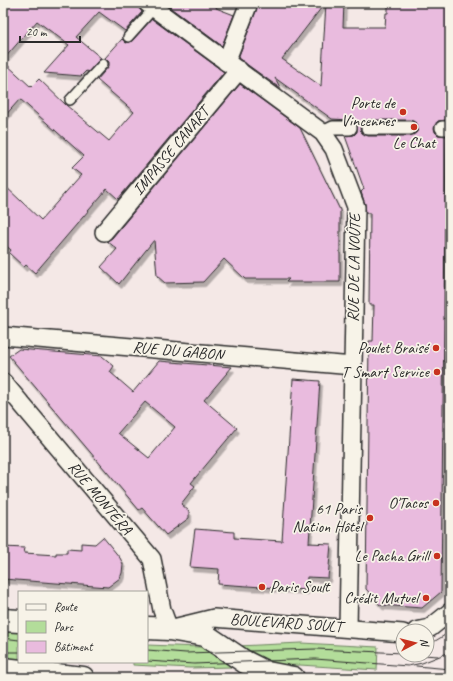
<svg xmlns="http://www.w3.org/2000/svg" width="453" height="681" font-family="Caveat,sans-serif">
<style>
.green{fill:#b3dd9a;stroke:#6f8462}
.building{fill:#e9bbde;stroke:#2b2b2b;fill-rule:evenodd;filter:url(#shadow)}
.lines{fill:none;stroke-linecap:round;stroke-linejoin:round}
.service-casing{stroke:#2b2b2b;stroke-width:12}
.pedestrian-casing{stroke:#2b2b2b;stroke-width:16}
.minor-casing{stroke:#2b2b2b;stroke-width:20}
.primary-casing{stroke:#2b2b2b;stroke-width:25}
.service{stroke:#f7f3e8;stroke-width:9}
.pedestrian{stroke:#f7f3e8;stroke-width:13}
.minor{stroke:#f7f3e8;stroke-width:17}
.primary{stroke:#f7f3e8;stroke-width:22}
.tram{stroke:#2b2b2b;stroke-width:1}
.poi-dot{fill:#c8321e;stroke:#f7f3e8;stroke-width:1.5}
.labels{text-anchor:middle;dominant-baseline:central;stroke-width:3.5;stroke-linejoin:round;paint-order:stroke}
.poi-label{font-size:16px;fill:#2b2b2b;stroke:#f7f3e8;text-anchor:end}
.street-label{font-size:16px;fill:#2b2b2b;stroke:#f7f3e8}
</style>
<defs>
<filter id="shadow"><feDropShadow dx="2.5" dy="4.5" stdDeviation="0" flood-color="#0004"/></filter>
</defs>
<rect width="100%" height="100%" fill="#f4e8e6"/>
<filter id="ink" filterUnits="userSpaceOnUse"><feTurbulence type="fractalNoise" baseFrequency=".025" numOctaves="2"/><feDisplacementMap in="SourceGraphic" scale="8" xChannelSelector="R" yChannelSelector="G"/><feConvolveMatrix kernelMatrix="1 2 1 2 8 2 1 2 1" color-interpolation-filters="sRGB"/></filter>
<g filter="url(#ink)">
<g class="green">
<path d="M 3,630 L 19,631 L 19,662 L 3,660 Z"/>
<path d="M 301,643 L 378,647 L 377,670 L 300,665 L 274,666 L 266,663 L 238,646 Z"/>
<path d="M 147,645 L 200,647 L 232,667 L 190,668 L 133,665 L 133,662 L 147,662 Z"/>
</g>
<g class="building">
<path d="M 3,3 L 137,3 L 138,7 L 142,12 L 125,31 L 99,12 L 76,37 L 101,58 L 88,72 L 86,71 L 81,76 L 44,73 L 69,45 L 37,21 L 3,60 Z"/>
<path d="M 164,3 L 218,3 L 216,8 L 234,15 L 222,46 Z"/>
<path d="M 259,3 L 325,3 L 282,59 L 321,86 L 326,3 L 344,3 L 343,27 L 385,27 L 386,13 L 388,13 L 388,3 L 447,3 L 446,120 L 438,121 L 434,128 L 435,132 L 438,135 L 446,136 L 441,592 L 422,608 L 380,605 L 366,589 L 369,341 L 373,341 L 374,305 L 369,305 L 370,213 L 366,213 L 365,204 L 361,192 L 364,189 L 345,136 L 354,135 L 357,132 L 357,124 L 354,121 L 350,120 L 332,119 L 275,78 L 281,89 L 238,58 ZM 368,120 L 410,120 L 417,124 L 418,128 L 417,132 L 410,136 L 368,136 L 361,132 L 360,128 L 364,121 Z"/>
<path d="M 152,19 L 224,72 L 118,199 L 107,189 L 35,273 L 26,265 L 24,267 L 9,253 L 11,250 L 3,243 L 3,184 L 41,220 L 81,175 L 72,168 L 84,156 L 20,99 L 3,118 L 3,61 L 31,87 L 39,79 L 66,105 L 109,141 L 134,112 L 97,80 L 109,66 L 109,62 L 105,58 L 122,39 L 126,43 L 132,41 Z"/>
<path d="M 240,84 L 300,128 L 340,210 L 340,282 L 286,282 L 289,279 L 245,279 L 224,259 L 203,282 L 165,283 L 157,276 L 154,240 L 119,284 L 101,267 L 117,249 L 107,241 L 112,238 Z"/>
<path d="M 19,349 L 102,356 L 114,366 L 110,372 L 133,392 L 159,361 L 232,367 L 204,400 L 237,428 L 191,483 L 195,486 L 181,504 L 189,511 L 189,518 L 166,535 L 142,508 L 139,510 L 9,356 ZM 145,402 L 175,427 L 149,458 L 118,433 Z"/>
<path d="M 293,379 L 320,381 L 309,543 L 331,544 L 328,578 L 307,577 L 306,590 L 218,584 L 219,569 L 190,567 L 195,529 L 234,532 L 234,538 L 282,541 Z"/>
<path d="M 103,537 L 120,558 L 123,564 L 122,573 L 120,578 L 108,587 L 3,579 L 3,547 L 25,548 L 24,553 L 56,555 L 56,553 L 67,553 L 67,549 L 81,550 L 81,543 L 95,544 Z"/>
</g>
<g class="lines">
<defs>
<g id="service">
<path d="M 128,37 L 154,8"/>
<path d="M 70,100 L 103,64"/>
</g>
<g id="pedestrian">
<path d="M 368,128 L 410,128"/>
<path d="M 442,128 L 450,128"/>
<path d="M 323,133 L 333,128 L 350,128"/>
</g>
<g id="minor">
<path d="M 147,3 L 323,133 L 334,149 L 356,207 L 348,628"/>
<path d="M 226,62 L 249,3"/>
<path d="M 104,232 L 239,70"/>
<path d="M 3,336 L 353,366"/>
<path d="M 3,382 L 152,559 L 162,610 L 169,629 L 214,618 L 403,633"/>
<path d="M 416,631 L 430,628 L 450,612"/>
</g>
<g id="primary">
<path d="M 3,620 L 19,621"/>
<path d="M 147,628 L 169,629 L 205,635 L 245,662 L 267,673 L 293,678"/>
<path d="M 3,669 L 83,678"/>
</g>
</defs>
<use href="#service" class="service-casing"/>
<use href="#pedestrian" class="pedestrian-casing"/>
<use href="#minor" class="minor-casing"/>
<use href="#primary" class="primary-casing"/>
<use href="#service" class="service"/>
<use href="#pedestrian" class="pedestrian"/>
<use href="#minor" class="minor"/>
<use href="#primary" class="primary"/>
<g class="tram">
<path d="M 3,638 L 19,640"/>
<path d="M 427,646 L 450,632"/>
<path d="M 147,650 L 186,653 L 316,649 L 403,653"/>
<path d="M 3,652 L 19,652"/>
<path d="M 423,655 L 438,656"/>
<path d="M 147,661 L 194,664 L 315,659 L 408,666 L 422,663 L 450,652"/>
<path d="M 416,666 L 450,669"/>
</g>
</g>
</g>
<g class="poi-dot">
<circle cx="403" cy="112" r="4"/>
<circle cx="414" cy="127" r="4"/>
<circle cx="436" cy="348" r="4"/>
<circle cx="437" cy="372" r="4"/>
<circle cx="436" cy="503" r="4"/>
<circle cx="370" cy="518" r="4"/>
<circle cx="437" cy="556" r="4"/>
<circle cx="262" cy="587" r="4"/>
<circle cx="426" cy="598" r="4"/>
</g>
<g class="labels">
<g class="poi-label">
<text x="395" y="103">Porte de<tspan x="395" dy="18">Vincennes</tspan></text>
<text x="414" y="143" text-anchor="middle">Le Chat</text>
<text x="428" y="348">Poulet Braisé</text>
<text x="429" y="372">T Smart Service</text>
<text x="428" y="503">O'Tacos</text>
<text x="362" y="509">61 Paris<tspan x="362" dy="18">Nation Hôtel</tspan></text>
<text x="429" y="556">Le Pacha Grill</text>
<text x="270" y="587" text-anchor="start">Paris Soult</text>
<text x="418" y="598">Crédit Mutuel</text>
</g>
<g class="street-label">
<text transform="translate(171 151) rotate(-50)">IMPASSE CANART</text>
<text transform="translate(354 268) rotate(-89)">RUE DE LA VOÛTE</text>
<text transform="translate(178 351) rotate(5)">RUE DU GABON</text>
<text transform="translate(100 498) rotate(50)">RUE MONTÉRA</text>
<text transform="translate(286 623) rotate(4)">BOULEVARD SOULT</text>
</g>
</g>
<rect width="453" height="681" fill="none" stroke="#f7f3e8" stroke-width="16"/>
<rect x="8" y="8" width="437" height="665" fill="none" stroke="#2b2b2b" stroke-width="1.5" filter="url(#ink)"/>
<rect x="18" y="591" width="130" height="72" fill="#f7f3e8" stroke="#a5a39c"/>
<rect x="26" y="604" width="20" height="6" fill="#f7f3e8" stroke="#a5a39c"/>
<text x="54" y="611" font-size="12" fill="#2b2b2b">Route</text>
<rect x="26" y="621" width="20" height="12" fill="#b3dd9a" stroke="#a5a39c"/>
<text x="54" y="631" font-size="12" fill="#2b2b2b">Parc</text>
<rect x="26" y="641" width="20" height="12" fill="#e9bbde" stroke="#a5a39c"/>
<text x="54" y="651" font-size="12" fill="#2b2b2b">Bâtiment</text>
<g transform="translate(415 643) rotate(83)"><circle r="19" fill="#f7f3e8" stroke="#a5a39c"/>
<path d="M0-3L7 15L0 10L-7 15Z" fill="#c8321e"/>
<text y="-6" font-size="11" font-weight="bold" text-anchor="middle" fill="#2b2b2b">N</text>
</g>
<path d="M20 36v6h60v-6" fill="none" stroke="#2b2b2b" stroke-width="2"/>
<text x="26" y="36" font-size="12" fill="#2b2b2b" stroke="#f7f3e8" stroke-width="3" paint-order="stroke">20 m</text>
</svg>
